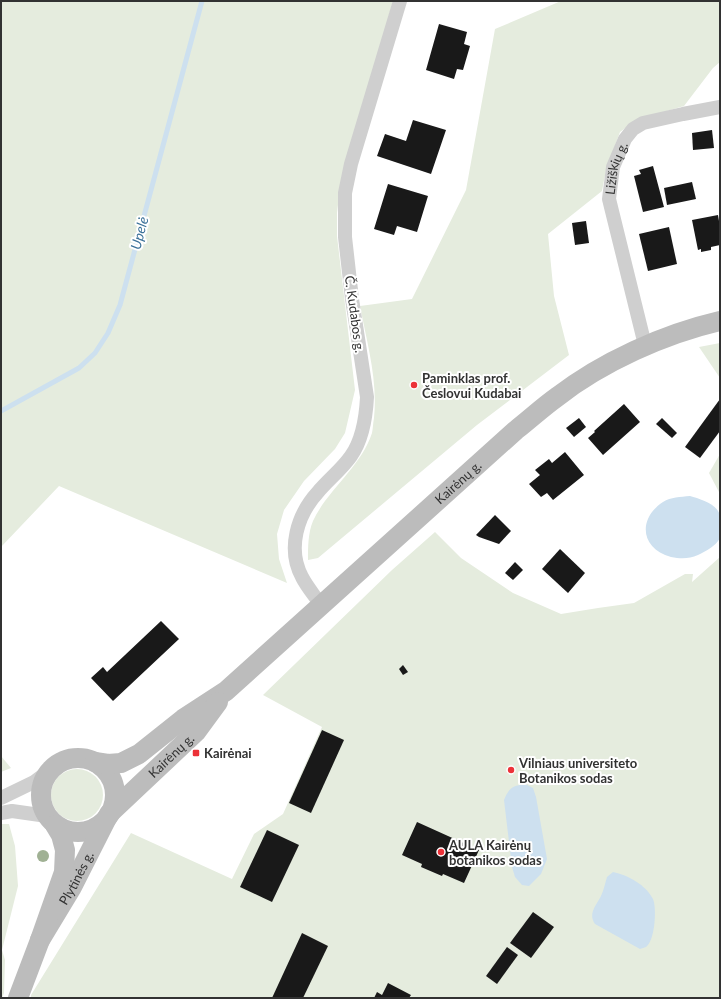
<svg xmlns="http://www.w3.org/2000/svg" width="721" height="999" font-family="Lato,sans-serif">
<style>
.green{fill:#e5ecde}
.water{fill:#cde0ef}
.lines{fill:none;stroke-linecap:round;stroke-linejoin:round}
.stream{stroke:#cde0ef;stroke-width:5}
.building{fill:#191919}
.street{stroke:#cfcfcf;stroke-width:14}
.secondary{stroke:#bcbcbc;stroke-width:20}
.tree{fill:#a0b194}
.poi-dot{fill:#ec3138;stroke:#fff;stroke-width:1.5}
.labels{text-anchor:middle;dominant-baseline:central;stroke-width:4;stroke-linejoin:round;paint-order:stroke}
.street-label{font-size:13px;fill:#323232;stroke:#fff}
.poi-label{font-size:13px;font-weight:bold;fill:#323232;stroke:#fff;text-anchor:start}
.water-label{font-size:14px;font-style:italic;fill:#3b7199;stroke:#fff}
</style>
<rect width="100%" height="100%" fill="#fff"/>
<g class="green">
<path d="M 1,1 L 393,1 L 340,188 L 337,213 L 337,236 L 355,390 L 345,433 L 335,449 L 304,481 L 284,510 L 277,534 L 279,559 L 287,583 L 59,486 L 1,547 Z"/>
<path d="M 561,1 L 720,1 L 720,62 L 713,68 L 684,106 L 636,120 L 620,132 L 606,170 L 602,191 L 548,234 L 554,296 L 569,355 L 477,425 L 318,558 L 308,560 C 308,547 308,533 313,521 C 328,489 361,467 372,433 C 373,428 373,423 374,418 C 378,380 367,343 360,306 L 412,299 L 466,190 L 495,29 Z"/>
<path d="M 720,343 L 720,378 L 699,347 Z"/>
<path d="M 720,454 L 720,494 L 709,473 Z"/>
<path d="M 435,532 L 461,558 L 513,593 L 561,614 L 598,608 L 634,603 L 685,574 L 693,574 L 692,582 L 720,557 L 720,998 L 31,998 L 31,995 L 131,833 L 232,879 L 254,834 L 283,814 L 322,727 L 263,695 L 392,570 Z"/>
<path d="M 1,756 L 11,768 L 1,772 Z"/>
<circle cx="77" cy="795" r="26"/>
<path d="M 1,824 L 9,824 L 15,846 L 18,886 L 2,950 L 5,960 L 4,993 L 2,998 L 1,998 Z"/>
</g>
<g class="water">
<path d="M 690,496 C 700,499 718,504 720,516 C 721,523 720,531 720,538 C 716,546 706,551 698,555 C 689,559 681,559 671,557 C 641,549 637,519 663,502 C 671,497 680,497 690,496 Z"/>
<path d="M 525,784 L 533,788 L 536,797 L 547,859 L 541,874 L 529,886 L 522,885 L 515,877 L 512,867 L 504,800 C 509,788 512,786 525,784 Z"/>
<path d="M 613,872 C 628,875 646,885 653,899 C 657,908 655,941 646,947 C 644,948 642,948 640,949 L 595,924 C 588,913 596,906 601,896 C 604,890 605,883 607,877 Z"/>
</g>
<g class="lines">
<path class="stream" d="M 1,411 L 79,368 L 95,353 L 108,333 L 120,305 L 202,1"/>
</g>
<g class="building">
<path d="M 439,24 L 467,32 L 464,44 L 470,46 L 463,70 L 457,69 L 454,79 L 426,70 Z"/>
<path d="M 413,120 L 446,130 L 431,174 L 377,156 L 385,134 L 406,141 Z"/>
<path d="M 712,130 L 714,148 L 693,150 L 692,133 Z"/>
<path d="M 653,166 L 664,207 L 643,212 L 634,176 L 641,174 L 639,170 Z"/>
<path d="M 692,182 L 696,199 L 667,205 L 664,188 Z"/>
<path d="M 388,184 L 428,196 L 417,232 L 397,226 L 394,235 L 374,229 Z"/>
<path d="M 718,215 L 720,227 L 720,245 L 711,247 L 711,250 L 701,252 L 701,249 L 698,250 L 692,220 Z"/>
<path d="M 586,221 L 589,243 L 575,245 L 572,223 Z"/>
<path d="M 669,227 L 677,264 L 648,271 L 639,234 Z"/>
<path d="M 720,399 L 720,431 L 700,458 L 685,447 Z"/>
<path d="M 624,404 L 640,422 L 603,455 L 588,438 L 595,432 L 594,431 Z"/>
<path d="M 579,418 L 586,427 L 574,437 L 566,428 Z"/>
<path d="M 662,418 L 677,433 L 672,438 L 656,424 Z"/>
<path d="M 565,452 L 584,475 L 553,500 L 547,493 L 541,497 L 529,484 L 540,475 L 535,470 L 549,459 L 552,463 Z"/>
<path d="M 495,515 L 511,531 L 499,544 L 479,537 L 476,535 Z"/>
<path d="M 560,549 L 585,573 L 568,593 L 542,569 Z"/>
<path d="M 515,562 L 523,570 L 513,580 L 505,573 Z"/>
<path d="M 161,621 L 179,639 L 113,701 L 91,678 L 103,667 L 107,672 Z"/>
<path d="M 403,665 L 408,672 L 403,675 L 399,669 Z"/>
<path d="M 322,730 L 344,740 L 311,813 L 289,803 Z"/>
<path d="M 417,822 L 479,850 L 464,883 L 443,874 L 442,876 L 421,867 L 422,864 L 402,855 Z"/>
<path d="M 267,830 L 299,845 L 272,902 L 240,887 Z"/>
<path d="M 533,912 L 554,927 L 531,958 L 510,943 Z"/>
<path d="M 302,933 L 328,946 L 303,998 L 272,998 Z"/>
<path d="M 507,947 L 518,955 L 497,984 L 486,976 Z"/>
<path d="M 388,983 L 411,995 L 409,998 L 374,998 L 377,992 L 382,995 Z"/>
</g>
<g class="lines">
<g class="street">
<path id="s1" d="M 645,345 L 609,199 L 613,167 L 625,139 L 633,129 L 643,123 L 683,114 L 720,107"/>
<path d="M 321,605 C 315,596 307,587 302,577 C 287,549 297,515 318,492 C 328,480 342,469 351,456 C 363,439 366,417 367,397 L 352,299 L 345,237 L 345,193 L 351,164 L 400,1"/>
<path d="M 1,798 L 34,782 L 50,770"/>
<path d="M 1,813 L 12,811 L 47,816"/>
</g>
<g class="secondary">
<circle cx="78" cy="795" r="37"/>
<path id="s2" d="M 95,762 L 108,764 L 121,763 L 139,754 L 183,719 L 226,691 L 516,430 C 530,419 543,407 557,397 C 602,362 664,334 720,321"/>
<path id="s3" d="M 40,940 L 72,887 L 109,814 L 196,732 L 218,702"/>
<path d="M 18,998 L 40,940 L 64,872 L 65,850 L 61,835 L 55,825"/>
</g>
</g>
<circle class="tree" cx="43" cy="856" r="6"/>
<g class="poi-dot">
<circle cx="414" cy="385" r="4"/>
<rect x="192" y="749" width="8" height="8" rx="2"/>
<circle cx="511" cy="770" r="4"/>
<circle cx="441" cy="852" r="4"/>
</g>
<g class="labels">
<g class="street-label">
<text stroke="none"><textPath href="#s1" startOffset="182">Ližiškių g.</textPath></text>
<text transform="translate(355 314) rotate(82)">Č. Kudabos g.</text>
<text stroke="none"><textPath href="#s2" startOffset="466">Kairėnų g.</textPath></text>
<text stroke="none"><textPath href="#s3" startOffset="229">Kairėnų g.</textPath></text>
<text stroke="none"><textPath href="#s3" startOffset="72">Plytinės g.</textPath></text>
</g>
<g class="poi-label">
<text x="422" y="378">Paminklas prof.<tspan x="422" dy="15">Česlovui Kudabai</tspan></text>
<text x="204" y="753">Kairėnai</text>
<text x="519" y="763">Vilniaus universiteto<tspan x="519" dy="15">Botanikos sodas</tspan></text>
<text x="449" y="845">AULA Kairėnų<tspan x="449" dy="15">botanikos sodas</tspan></text>
</g>
<g class="water-label">
<text transform="translate(139 233) rotate(-75)">Upelė</text>
</g>
</g>
<rect width="721" height="999" fill="none" stroke="#323232" stroke-width="4"/>
</svg>
